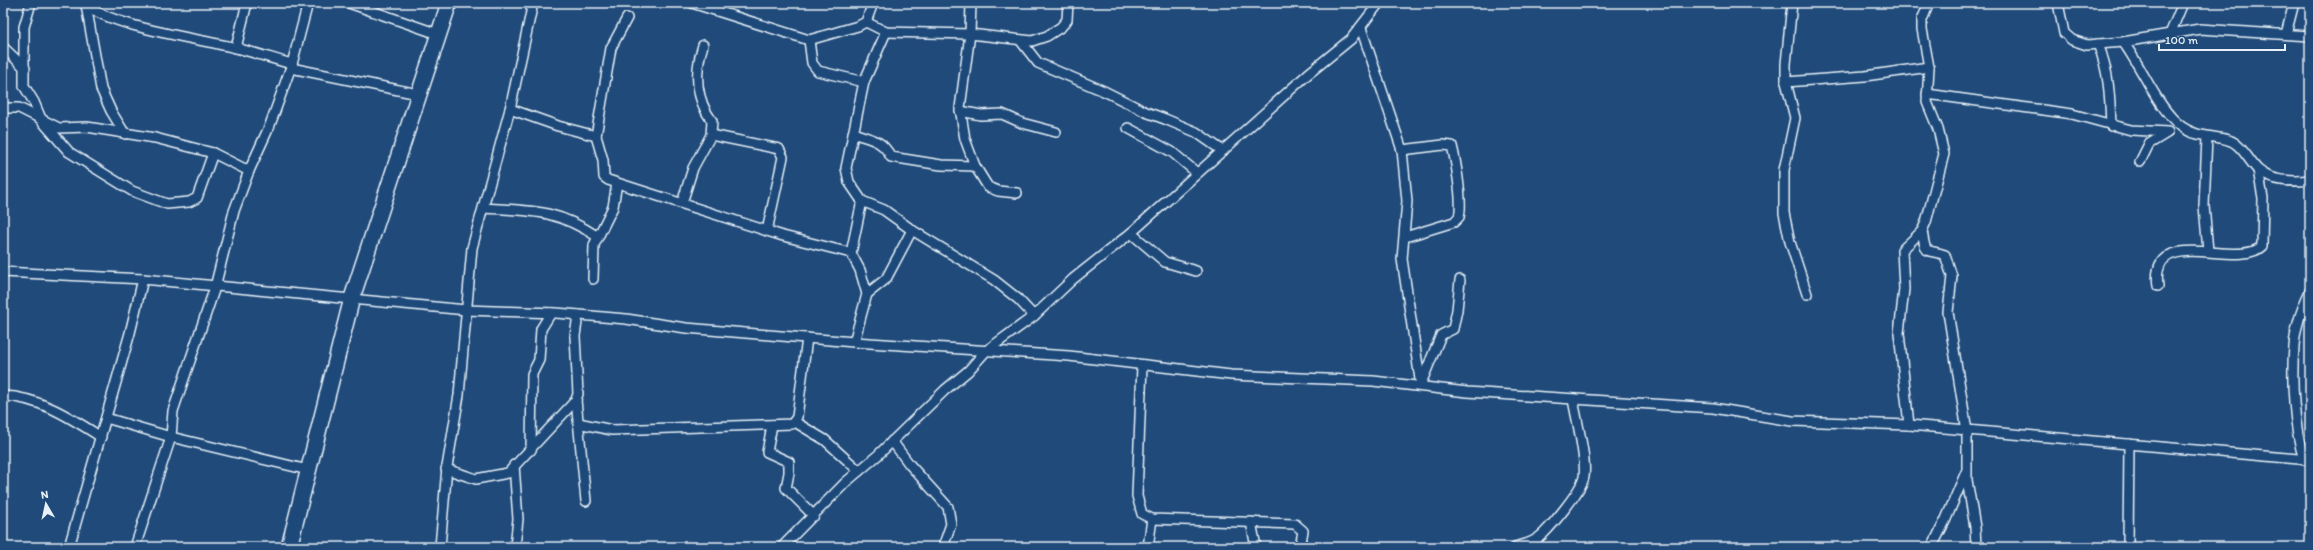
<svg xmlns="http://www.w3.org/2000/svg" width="2313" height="550" font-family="Itim,sans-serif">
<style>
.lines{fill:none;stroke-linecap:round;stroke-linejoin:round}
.minor-casing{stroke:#e8f1f8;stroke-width:12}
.primary-casing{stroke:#e8f1f8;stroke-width:18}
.minor{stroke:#1f4a7a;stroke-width:9}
.primary{stroke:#1f4a7a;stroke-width:15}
</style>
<rect width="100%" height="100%" fill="#1f4a7a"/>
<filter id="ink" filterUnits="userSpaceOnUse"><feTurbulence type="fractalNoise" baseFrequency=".025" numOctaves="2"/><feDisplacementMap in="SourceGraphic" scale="8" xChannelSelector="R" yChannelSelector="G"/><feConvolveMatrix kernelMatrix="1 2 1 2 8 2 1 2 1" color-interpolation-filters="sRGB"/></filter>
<g filter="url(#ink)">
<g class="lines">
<defs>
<g id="minor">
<path d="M 31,3 L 24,27 L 24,86 L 34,102 L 42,121 L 69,152 L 132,191 L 167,204 L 189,202 L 197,198 L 213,153"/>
<path d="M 84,3 C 109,27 201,39 236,48 C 255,53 274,59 292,64"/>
<path d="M 349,3 L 438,34"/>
<path d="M 692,3 L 809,40 L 858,26 L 866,22 L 873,3"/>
<path d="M 971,3 L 970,34 L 960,108 L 965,139 L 975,166 L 988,187 L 998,191 L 1017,193"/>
<path d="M 1792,3 L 1786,64 L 1786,82 L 1795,118 L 1784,170 L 1784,213 L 1790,242 L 1807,294"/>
<path d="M 2058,3 L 2064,33 L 2072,40 L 2087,45 L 2123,42 L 2200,29 L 2310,36"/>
<path d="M 86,5 L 101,89 L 111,111 L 125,134"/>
<path d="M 627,18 L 611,48 L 596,136 L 603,160 L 604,177 L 608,180 L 783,236 L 851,253 L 860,270 L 867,294 L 854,342"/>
<path d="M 866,22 L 886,32 L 970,34 L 1032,41 L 1047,36 L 1061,27 L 1067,20 L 1068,3"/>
<path d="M 1361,28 L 1402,150 L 1407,201 L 1402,259 L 1421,386"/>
<path d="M 886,32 L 864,82 L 846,168 L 849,182 L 862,201 L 884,210 L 912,230 L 994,280 L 1018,299 L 1034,316"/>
<path d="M 2170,34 L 2183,3"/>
<path d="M 2286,34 L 2294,3"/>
<path d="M 809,40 L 812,63 L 818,71 L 864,82"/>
<path d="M 1020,40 L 1038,63 L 1106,92 L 1146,112 L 1165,119 L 1196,132 L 1223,151"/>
<path d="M 2123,42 C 2142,67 2158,110 2182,127 C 2200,140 2224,134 2236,144 C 2245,151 2250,162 2258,170 C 2272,182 2292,182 2310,180"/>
<path d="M 2098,44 C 2109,71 2110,97 2111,126"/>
<path d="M 3,47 L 25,68"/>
<path d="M 236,48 L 247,3"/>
<path d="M 291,68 L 418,94"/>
<path d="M 1786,82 L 1865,76 L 1929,67"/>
<path d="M 1927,94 L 2072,114 L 2131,130 L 2168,132"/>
<path d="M 3,108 L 19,108 L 59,128 L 87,127 L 155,138 L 213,153 L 249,171"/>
<path d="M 510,109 L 558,126 L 596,136"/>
<path d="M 960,111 L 981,115 L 1002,114 L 1022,123 L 1056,132"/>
<path d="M 1128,128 L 1172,152 L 1197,173"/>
<path d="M 853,133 C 872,140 881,139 891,157 L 941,165 L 975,166"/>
<path d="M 711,135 L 779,149 L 783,157 L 767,231"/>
<path d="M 2207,137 L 2204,206 L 2208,251"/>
<path d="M 1402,150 L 1443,145 L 1452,146 C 1456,162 1463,203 1459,217 L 1454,222 L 1405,237"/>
<path d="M 2140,162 L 2149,144 L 2167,133"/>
<path d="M 682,203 L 693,168 L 711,135 L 712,121 C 695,98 694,73 703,45"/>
<path d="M 484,208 C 532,211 556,209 598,237"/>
<path d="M 1922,231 C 1926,257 1925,248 1945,255 L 1952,276 L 1948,312 L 1967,431 L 1967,480 L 1975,527 L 1976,547"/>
<path d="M 1131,233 L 1165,262 L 1196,271"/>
<path d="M 851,253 L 862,201"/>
<path d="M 3,272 L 143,279 L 466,310 L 556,313 L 626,319 L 686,328 L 854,342 L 1069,356 L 1231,375 L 1373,381 L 1467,392 L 1713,408 L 1792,421 L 1909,425 L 2310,460"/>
<path d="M 593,279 L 594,245 L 613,207 L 617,183"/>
<path d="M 2158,286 C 2149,223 2239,270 2262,246 L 2263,198 L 2258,170"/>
<path d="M 867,294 L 886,279 L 912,230"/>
<path d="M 1142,365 L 1137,496 L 1142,514 L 1152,519 L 1295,524 L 1303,531 L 1300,547"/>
<path d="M 1422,381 L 1441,335 L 1453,329 L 1457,310 L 1460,280"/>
<path d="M 3,396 C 39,397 71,418 101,437"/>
<path d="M 576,400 L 586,501"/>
<path d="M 106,418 L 171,437 L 308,470"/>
<path d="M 795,422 L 825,440 L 859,471"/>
<path d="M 578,423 L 612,430 L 792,424 L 797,417 L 807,338"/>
<path d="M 772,425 L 767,452 L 789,462 L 789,473 L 786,488 L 814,516"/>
<path d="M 1909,425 L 1899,333 L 1904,289 L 1902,250 L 1922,231 L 1926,222 L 1944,154 L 1938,129 L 1927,102 L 1929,67 L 1922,29 L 1922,20 L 1929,3"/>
<path d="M 892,441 L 910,465 L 948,507 L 951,524 L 943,547"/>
<path d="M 531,450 L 532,374 L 539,360 L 541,329 L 551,313"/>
<path d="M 2304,460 C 2294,427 2291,381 2294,347 C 2295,327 2302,308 2310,291"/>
<path d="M 514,465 L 518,519 L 515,547"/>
<path d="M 446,469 L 476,479 L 508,473 L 576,400 L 578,394 L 575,336 L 578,315"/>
<path d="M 1251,522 L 1256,547"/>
<path d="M 69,547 L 130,333 L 143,279"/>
<path d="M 135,547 L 171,437 L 173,411 L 215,287 L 234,211 L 249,171 L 270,125 L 292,64 L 308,3"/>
<path d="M 440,547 L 447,467 L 459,395 L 472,248 L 510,109 L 533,3"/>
<path d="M 782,547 L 846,482 L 878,455 L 945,390 L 968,371 L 986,351 L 1034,316 L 1073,279 L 1131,233 L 1308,74 L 1351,39 L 1379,3"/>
<path d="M 1148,547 L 1152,519"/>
<path d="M 1515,547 C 1525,545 1536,541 1543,534 C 1553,524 1581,491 1584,477 C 1587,459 1576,418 1573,399"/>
<path d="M 1932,547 L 1946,519 L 1966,472"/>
<path d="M 2128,547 L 2129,444"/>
</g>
<path id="primary" d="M 289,547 L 352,298 L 449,3"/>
</defs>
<use href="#minor" class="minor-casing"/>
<use href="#primary" class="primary-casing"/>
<use href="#minor" class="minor"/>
<use href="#primary" class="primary"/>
</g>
</g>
<rect width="2313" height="550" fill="none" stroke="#1f4a7a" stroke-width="16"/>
<rect x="8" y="8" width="2297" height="534" fill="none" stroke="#e8f1f8" stroke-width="1.5" filter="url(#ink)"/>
<g transform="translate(46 504) rotate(351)" stroke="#1f4a7a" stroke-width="3" paint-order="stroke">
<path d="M0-3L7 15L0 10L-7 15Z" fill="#e8f1f8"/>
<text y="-6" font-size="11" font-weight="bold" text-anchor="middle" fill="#e8f1f8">N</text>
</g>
<path d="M2159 44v6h126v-6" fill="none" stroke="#e8f1f8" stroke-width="2"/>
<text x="2165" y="44" font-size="12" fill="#e8f1f8" stroke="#1f4a7a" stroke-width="3" paint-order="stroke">100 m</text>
</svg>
